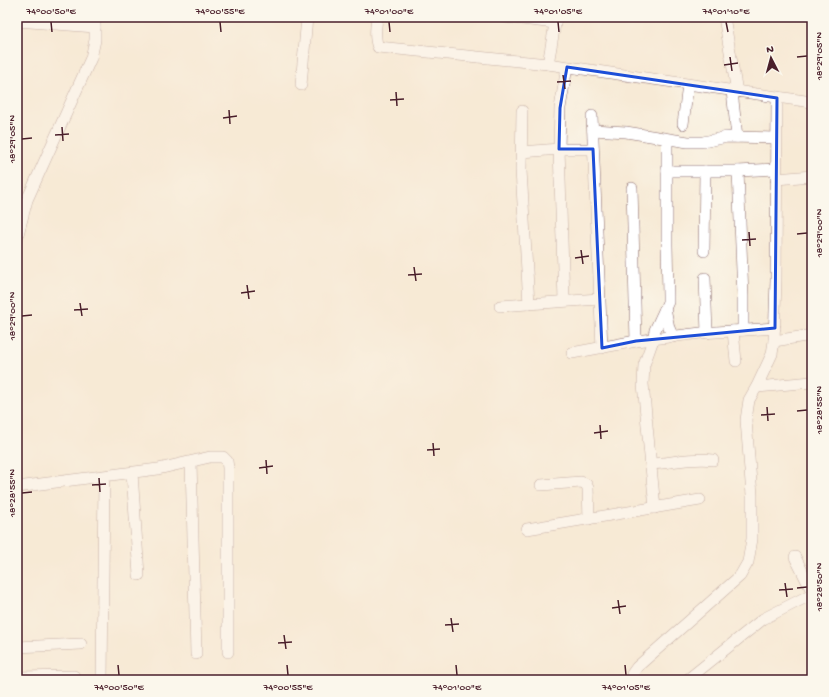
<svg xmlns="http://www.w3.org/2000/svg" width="829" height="697" font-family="'Gochi Hand',sans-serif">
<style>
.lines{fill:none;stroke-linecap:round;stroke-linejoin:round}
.minor-casing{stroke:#876667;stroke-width:12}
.minor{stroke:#fff;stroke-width:11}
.marked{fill:none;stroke:#1d4ed8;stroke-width:3;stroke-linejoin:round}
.ticks{fill:none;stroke:#4a1f2b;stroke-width:1.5}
.neatline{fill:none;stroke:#4a1f2b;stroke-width:1.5}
.ticks-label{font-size:10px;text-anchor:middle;fill:#4a1f2b}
</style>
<rect width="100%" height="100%" fill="#fbf7ec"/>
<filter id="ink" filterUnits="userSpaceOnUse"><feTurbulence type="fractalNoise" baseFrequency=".025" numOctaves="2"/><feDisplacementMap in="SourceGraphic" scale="8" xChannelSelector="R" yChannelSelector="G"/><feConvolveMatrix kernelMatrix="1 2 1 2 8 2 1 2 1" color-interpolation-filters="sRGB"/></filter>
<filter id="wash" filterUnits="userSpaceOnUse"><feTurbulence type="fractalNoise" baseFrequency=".012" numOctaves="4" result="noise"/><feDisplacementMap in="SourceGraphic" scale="16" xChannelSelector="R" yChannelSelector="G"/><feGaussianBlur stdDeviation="0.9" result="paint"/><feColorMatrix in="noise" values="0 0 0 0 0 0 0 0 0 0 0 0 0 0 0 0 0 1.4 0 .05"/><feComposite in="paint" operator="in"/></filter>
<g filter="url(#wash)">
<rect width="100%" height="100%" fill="#f7ead6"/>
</g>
<g filter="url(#ink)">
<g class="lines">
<defs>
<g id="minor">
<path d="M 377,17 C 376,26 374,38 378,47 L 548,64 L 812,102"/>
<path d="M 505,17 L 555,23"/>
<path d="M 724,17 L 737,92"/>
<path d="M 17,21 L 95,27"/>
<path d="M 548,64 L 556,18"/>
<path d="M 301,85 L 307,17"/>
<path d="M 732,91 L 737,137"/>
<path d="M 522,111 L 521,170 L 529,304"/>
<path d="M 592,116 L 602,348"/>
<path d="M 683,124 L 688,85"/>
<path d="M 593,130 L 626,132 L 688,142 L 703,142 L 727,137 L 776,138"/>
<path d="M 522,152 L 559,149 L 593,149"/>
<path d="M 667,171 L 738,171 L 776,169"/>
<path d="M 738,171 L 743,296 L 743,330"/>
<path d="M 776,179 L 812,176"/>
<path d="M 632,188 L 636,341"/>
<path d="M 17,238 L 27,200 L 91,58 L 95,40 L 95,17"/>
<path d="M 704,251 L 705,171"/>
<path d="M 705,278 L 707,333"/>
<path d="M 564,300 L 559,149 L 560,108 L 567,67"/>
<path d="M 500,306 L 599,299"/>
<path d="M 665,308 L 669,328 L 673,337"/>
<path d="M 733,331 L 736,361"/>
<path d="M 774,341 L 812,335"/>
<path d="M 572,353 L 636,341 L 701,333 L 775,328"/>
<path d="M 757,387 L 812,382"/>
<path d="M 191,462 L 196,654"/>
<path d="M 651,464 C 672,463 692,457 713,460"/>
<path d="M 132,473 L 139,575"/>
<path d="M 541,485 L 581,482 L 586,484 L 588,488 L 589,519"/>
<path d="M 17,487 L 158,469 L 210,457 L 223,457 L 227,461 L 228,468 L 228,652"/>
<path d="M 655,508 L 643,384 L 644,365 L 653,340 L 655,330 L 668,302 L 668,296 L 667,245 L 667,140"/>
<path d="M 527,529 L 700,500"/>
<path d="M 795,557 L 812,591"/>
<path d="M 17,647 L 81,644"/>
<path d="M 17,677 L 74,676"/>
<path d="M 102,680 L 104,477"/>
<path d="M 632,680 L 632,674 L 637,667 L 740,576 L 748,562 L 752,539 L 752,495 L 746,420 L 749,400 L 757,386 L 772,354 L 774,341 L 776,280 L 777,98"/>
<path d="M 687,680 L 763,619 L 812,594"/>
</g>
</defs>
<use href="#minor" class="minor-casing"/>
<use href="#minor" class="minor"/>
</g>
</g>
<path d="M0 0H829V697H0ZM 567,67 L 777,98 L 775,328 L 636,341 L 602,348 L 593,149 L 559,149 L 560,108 Z" fill="#f7ead6" fill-opacity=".55" fill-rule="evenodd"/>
<path class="marked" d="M 567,67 L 777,98 L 775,328 L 636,341 L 602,348 L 593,149 L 559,149 L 560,108 Z"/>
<path class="ticks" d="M 51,22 L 52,32M 220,22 L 221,32M 389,22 L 390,32M 558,22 L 559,32M 726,22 L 728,32M 730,57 L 732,71M 797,57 L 807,56M 724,65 L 738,63M 563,75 L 565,89M 557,82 L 571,81M 396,92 L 397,106M 390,100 L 404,99M 229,110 L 230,124M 223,118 L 237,116M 62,127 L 63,141M 55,135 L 69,134M 22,139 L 32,138M 749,232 L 750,246M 797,234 L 807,233M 742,240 L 756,239M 581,250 L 583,264M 575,258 L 589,256M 414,267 L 416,281M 408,275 L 422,274M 247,285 L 249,299M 241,293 L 255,291M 80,303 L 82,316M 74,310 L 88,309M 22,316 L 32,315M 767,407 L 768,421M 797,411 L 807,410M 761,415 L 775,414M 600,425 L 601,439M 594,433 L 608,431M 433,443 L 434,456M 427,450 L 440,449M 266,460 L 267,474M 259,468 L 273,466M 99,478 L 100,492M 92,485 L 106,484M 22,493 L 32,492M 785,583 L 787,597M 797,588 L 807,587M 779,590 L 793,589M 618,600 L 620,614M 612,608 L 626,606M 451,618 L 453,632M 445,625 L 459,624M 284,635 L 286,649M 278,643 L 292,642M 118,665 L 119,675M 287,665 L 288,675M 456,665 L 457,675M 625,665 L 626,675"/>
<rect width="829" height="697" fill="none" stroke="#fbf7ec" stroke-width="44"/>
<g transform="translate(771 58) rotate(354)" stroke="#fbf7ec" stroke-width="3" paint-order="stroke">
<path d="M0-3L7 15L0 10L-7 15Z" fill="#4a1f2b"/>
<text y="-6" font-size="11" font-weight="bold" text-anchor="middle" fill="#4a1f2b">N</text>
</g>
<rect x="22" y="22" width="785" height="653" class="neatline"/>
<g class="ticks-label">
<text x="51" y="14">74°00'50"E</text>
<text x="220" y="14">74°00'55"E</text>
<text x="389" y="14">74°01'00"E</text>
<text x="558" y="14">74°01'05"E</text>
<text x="726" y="14">74°01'10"E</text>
<text transform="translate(818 56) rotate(-90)" y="4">18°29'05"N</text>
<text transform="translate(11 139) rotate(-90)" y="4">18°29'05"N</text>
<text transform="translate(818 233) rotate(-90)" y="4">18°29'00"N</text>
<text transform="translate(11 316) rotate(-90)" y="4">18°29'00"N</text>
<text transform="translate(818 410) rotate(-90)" y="4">18°28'55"N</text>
<text transform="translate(11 493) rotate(-90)" y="4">18°28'55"N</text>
<text transform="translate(818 587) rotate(-90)" y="4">18°28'50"N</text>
<text x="119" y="690">74°00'50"E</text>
<text x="288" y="690">74°00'55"E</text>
<text x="457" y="690">74°01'00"E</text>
<text x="626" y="690">74°01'05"E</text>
</g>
</svg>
